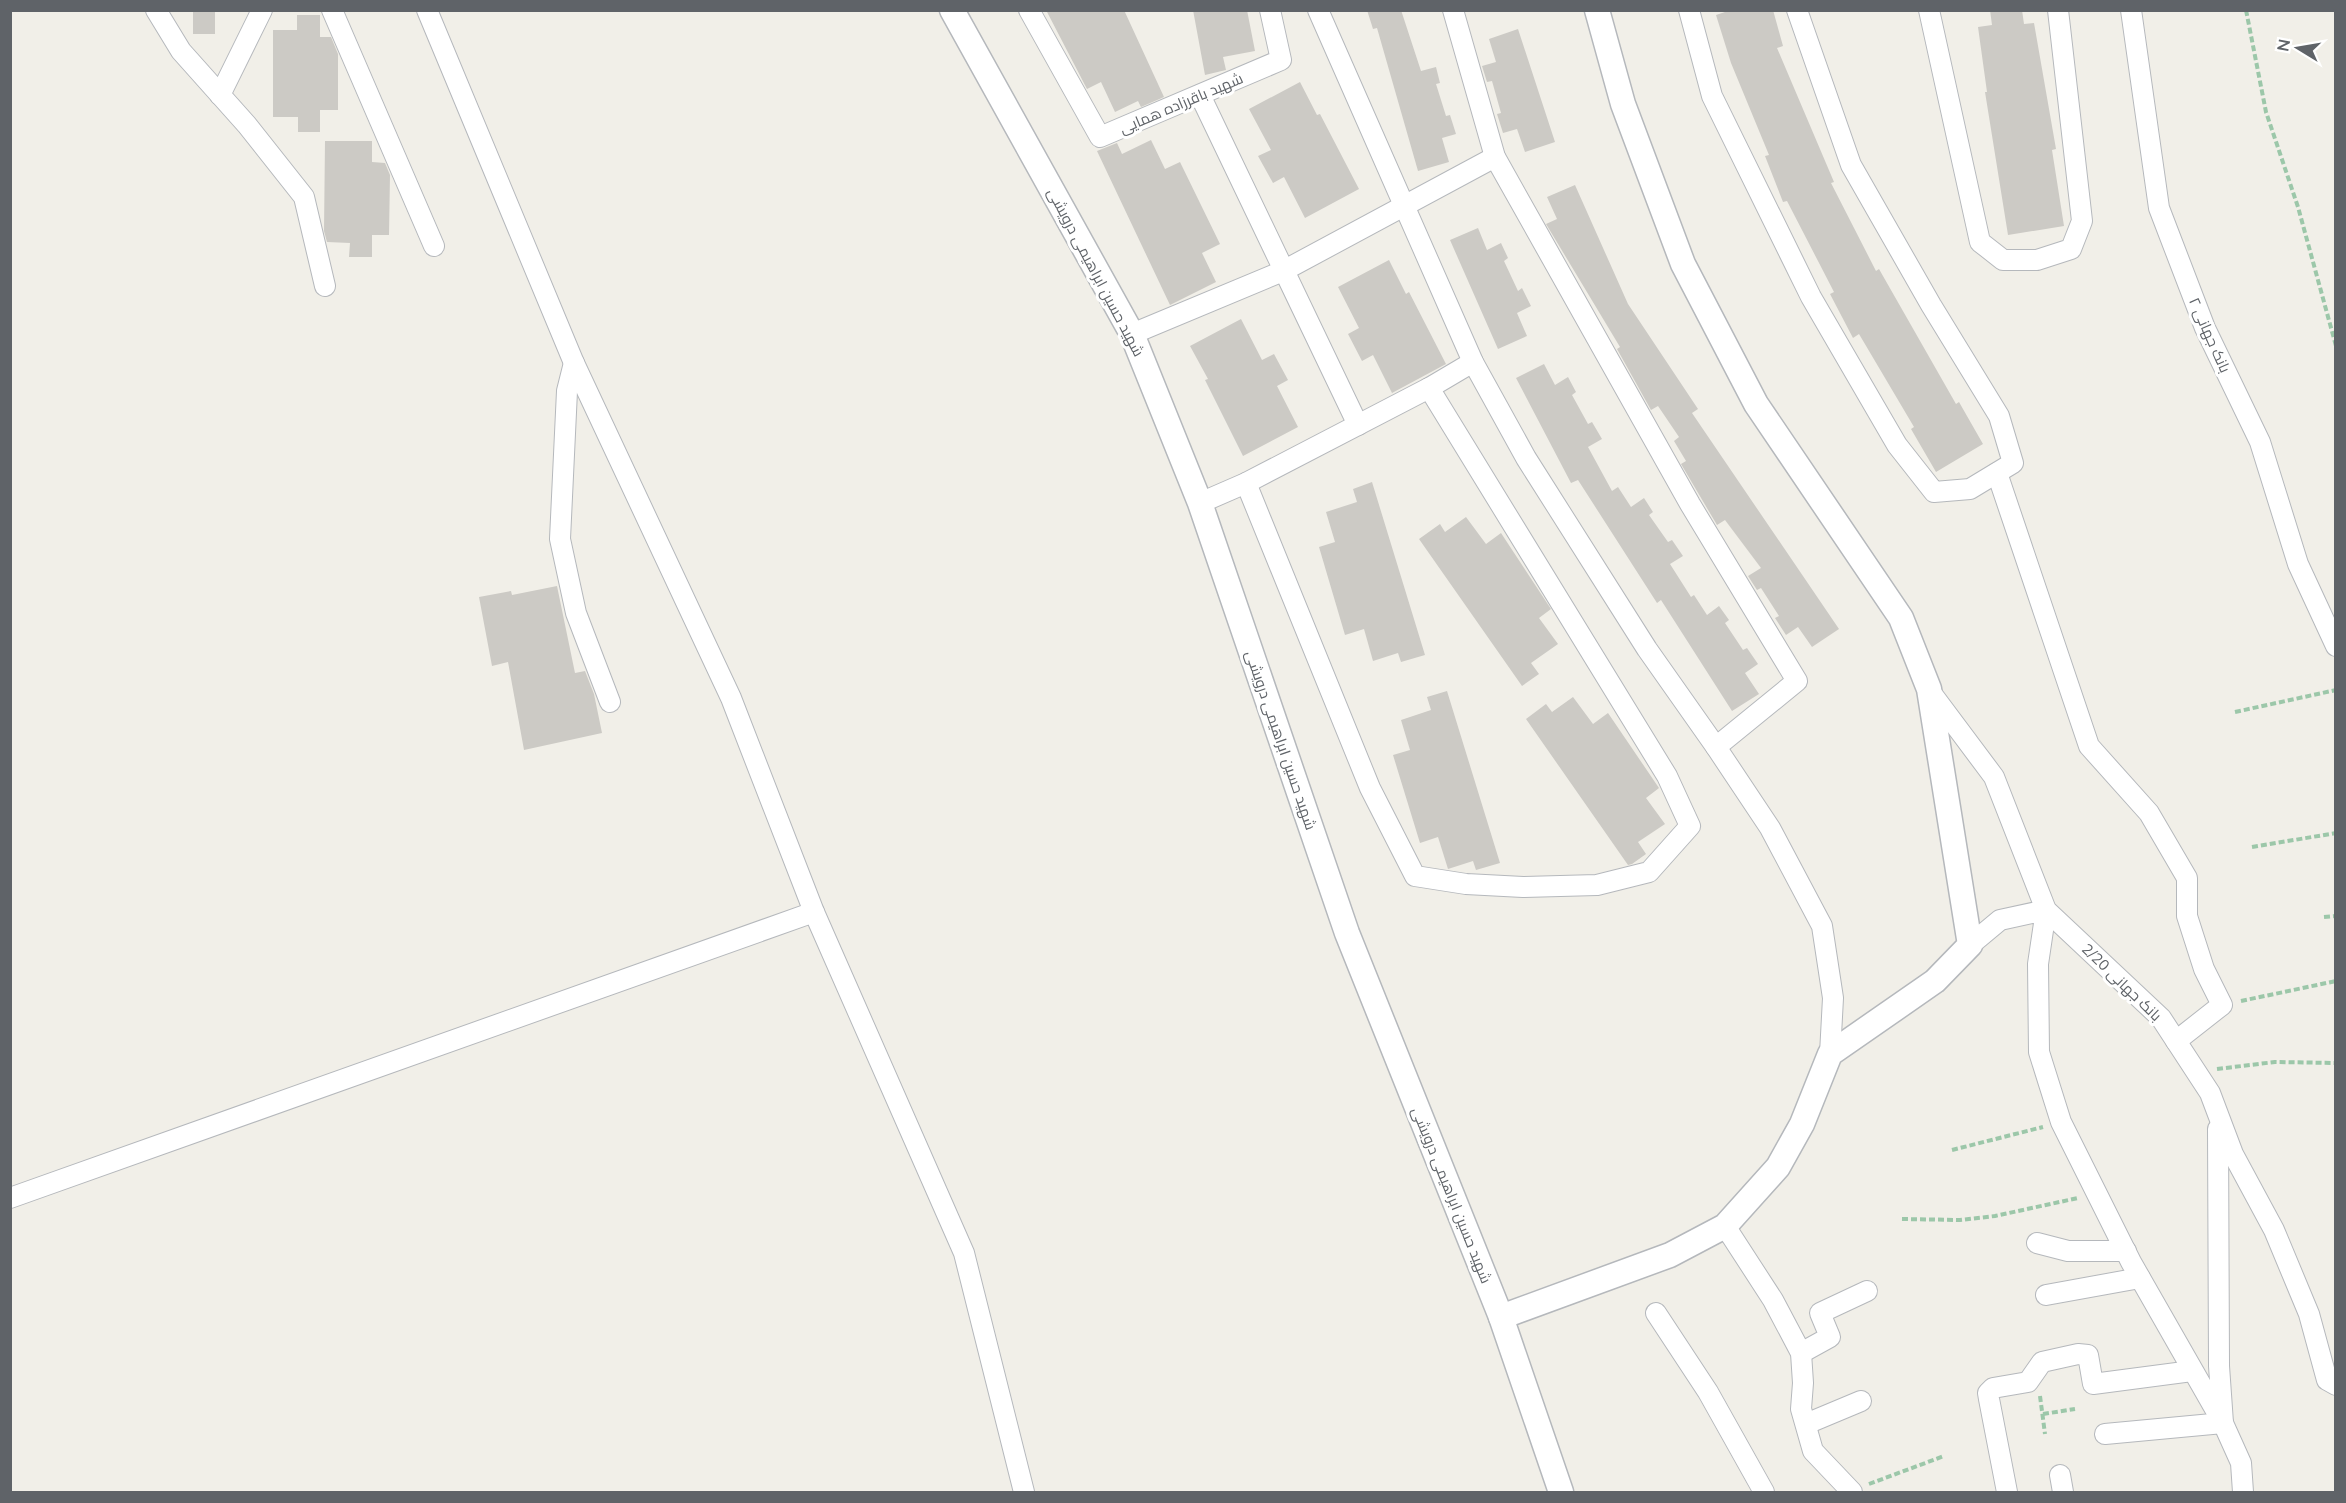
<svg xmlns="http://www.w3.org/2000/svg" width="2346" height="1503" font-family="Mulish,Cairo,sans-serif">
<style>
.building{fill:#cccac5}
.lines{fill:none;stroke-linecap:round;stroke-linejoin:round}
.minor-casing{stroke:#b5b8bc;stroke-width:22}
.tertiary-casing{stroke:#b5b8bc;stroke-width:27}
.path{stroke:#9cc7a9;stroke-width:4;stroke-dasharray:6 3;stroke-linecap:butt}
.minor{stroke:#fff;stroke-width:20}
.tertiary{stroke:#fff;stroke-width:24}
.labels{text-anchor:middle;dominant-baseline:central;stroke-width:6;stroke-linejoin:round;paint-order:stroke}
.street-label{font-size:15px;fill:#5f6368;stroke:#fff}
</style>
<rect width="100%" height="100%" fill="#f1efe8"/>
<g class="building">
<rect x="193" y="10" width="22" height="24"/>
<path d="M 1046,10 L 1124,10 L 1164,97 L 1141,107 L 1138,101 L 1115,112 L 1101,82 L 1087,89 Z"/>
<path d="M 1193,10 L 1247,10 L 1255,51 L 1223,57 L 1226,70 L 1205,75 Z"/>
<path d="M 1367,10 L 1401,10 L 1421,71 L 1436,67 L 1440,83 L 1436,84 L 1446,116 L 1450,115 L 1456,134 L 1442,138 L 1449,162 L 1418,171 L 1377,28 L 1373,29 Z"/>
<path d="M 1731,10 L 1773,10 L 1783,46 L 1777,48 L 1834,182 L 1831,183 L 1876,271 L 1879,269 L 1956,404 L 1959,402 L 1983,444 L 1936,472 L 1911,429 L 1914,427 L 1859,334 L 1853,338 L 1830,294 L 1834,292 L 1787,201 L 1783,202 L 1765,156 L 1769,155 L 1731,63 L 1716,15 Z"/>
<path d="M 1990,10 L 2022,10 L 2024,24 L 2034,23 L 2056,149 L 2052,150 L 2064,226 L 2008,235 L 1985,92 L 1987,92 L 1978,27 L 1992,25 Z"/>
<path d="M 297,15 L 320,15 L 320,37 L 331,37 L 338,54 L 338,110 L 320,110 L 320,132 L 298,132 L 298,117 L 273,117 L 273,30 L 297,30 Z"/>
<path d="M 1518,29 L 1555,142 L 1525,152 L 1517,129 L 1503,133 L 1497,114 L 1501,113 L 1492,81 L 1487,82 L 1482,66 L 1496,62 L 1489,39 Z"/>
<path d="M 1300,82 L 1317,115 L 1320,114 L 1359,189 L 1305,218 L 1284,177 L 1273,183 L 1258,156 L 1271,150 L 1249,109 Z"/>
<path d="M 1151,140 L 1165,169 L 1180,162 L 1220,244 L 1202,253 L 1216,282 L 1170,305 L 1097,151 L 1117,143 L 1122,154 Z"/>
<path d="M 325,141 L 372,141 L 372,162 L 385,163 L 390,175 L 389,235 L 372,235 L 372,257 L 349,257 L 350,243 L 327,242 L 324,231 Z"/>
<path d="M 1575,185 L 1628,304 L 1698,409 L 1692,413 L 1839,629 L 1812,647 L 1798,627 L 1786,635 L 1775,618 L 1779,616 L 1761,588 L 1757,590 L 1748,576 L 1761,568 L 1725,520 L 1717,525 L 1681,464 L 1686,461 L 1674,441 L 1679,437 L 1658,406 L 1651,410 L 1617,349 L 1620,347 L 1546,224 L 1557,219 L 1547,197 Z"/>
<path d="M 1478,228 L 1487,250 L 1501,243 L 1508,258 L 1504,261 L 1518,291 L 1522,288 L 1531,306 L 1517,313 L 1527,336 L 1498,349 L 1450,240 Z"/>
<path d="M 1389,260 L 1406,294 L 1409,292 L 1446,364 L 1392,393 L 1373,355 L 1362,361 L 1348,334 L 1359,328 L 1338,287 Z"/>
<path d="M 1241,319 L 1262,360 L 1274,354 L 1288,380 L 1277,386 L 1298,427 L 1243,456 L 1205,380 L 1208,379 L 1190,346 Z"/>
<path d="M 1544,364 L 1555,385 L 1568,377 L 1576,392 L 1572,395 L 1588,424 L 1592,422 L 1602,439 L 1588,447 L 1612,491 L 1618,487 L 1631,507 L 1644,498 L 1653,512 L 1649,515 L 1668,542 L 1672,540 L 1683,556 L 1670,564 L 1691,597 L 1694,595 L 1707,615 L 1719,606 L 1729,620 L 1725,623 L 1743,650 L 1747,648 L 1758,664 L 1745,673 L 1759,694 L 1732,711 L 1661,600 L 1657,603 L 1578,480 L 1571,483 L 1516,378 Z"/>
<path d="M 1372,482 L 1425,655 L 1401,662 L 1398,653 L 1373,661 L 1364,629 L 1345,635 L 1319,547 L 1335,542 L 1326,512 L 1357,502 L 1353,489 Z"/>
<path d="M 1466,517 L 1486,544 L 1501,533 L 1551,609 L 1539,618 L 1558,644 L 1531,663 L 1539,674 L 1522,686 L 1419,539 L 1440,524 L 1445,532 Z"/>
<path d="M 557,586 L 575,673 L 585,671 L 594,694 L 602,733 L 524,750 L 508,662 L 492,666 L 479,597 L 511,591 L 512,595 Z"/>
<path d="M 1447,691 L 1500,863 L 1476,870 L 1473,861 L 1448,869 L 1438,837 L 1420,843 L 1393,755 L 1410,750 L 1401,720 L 1431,710 L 1427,697 Z"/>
<path d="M 1573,697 L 1593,724 L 1608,713 L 1659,788 L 1646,798 L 1665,824 L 1638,842 L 1646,854 L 1632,864 L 1628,865 L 1526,719 L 1546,704 L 1552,712 Z"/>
</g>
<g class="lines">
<defs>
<g id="minor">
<path d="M 156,10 L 181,51 L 247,125 L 304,197 L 325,286"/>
<path d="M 332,10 L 434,246"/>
<path d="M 427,10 L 574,363 L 731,698 L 814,912 L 964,1253 L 1024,1492"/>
<path d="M 1029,10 L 1100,137 L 1281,60 L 1270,10"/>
<path d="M 1318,10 L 1473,362 L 1526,458 L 1647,649 L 1716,747 L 1797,681 L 1690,504 L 1495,157 L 1453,10"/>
<path d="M 1689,10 L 1712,96 L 1811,297 L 1897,445 L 1934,492 L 1970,489 L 2013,463 L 1999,416 L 1931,305 L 1851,165 L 1797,10"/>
<path d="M 1929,10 L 1980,242 L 2003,260 L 2037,260 L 2071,249 L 2082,221 L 2058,10"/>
<path d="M 2131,10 L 2159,208 L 2205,328 L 2260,442 L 2298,564 L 2336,646"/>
<path d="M 220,95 L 262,10"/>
<path d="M 1200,95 L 1358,425"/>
<path d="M 1132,334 L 1283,271 L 1495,157"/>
<path d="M 574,363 L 567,391 L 560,539 L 576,613 L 610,702"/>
<path d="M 1997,473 L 2089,746 L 2149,813 L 2187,878 L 2187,916 L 2204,969 L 2222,1005 L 2176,1041"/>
<path d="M 1246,483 L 1370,788 L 1415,876 L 1466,884 L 1523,887 L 1597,885 L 1649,872 L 1690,826 L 1667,776 L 1429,388"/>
<path d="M 1200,503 L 1246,483 L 1429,388 L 1473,362"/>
<path d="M 1929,690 L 1994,777 L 2046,910 L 2161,1018 L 2210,1093 L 2233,1154 L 2274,1230 L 2309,1314 L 2327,1380 L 2336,1385"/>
<path d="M 1716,747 L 1770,828 L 1822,926 L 1833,998 L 1830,1054"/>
<path d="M 1970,945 L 2000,920 L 2046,910 L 2038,964 L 2039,1052 L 2061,1122 L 2131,1262 L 2223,1423 L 2241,1463 L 2243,1492"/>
<path d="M 10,1198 L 814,912"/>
<path d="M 1725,1226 L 1773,1300 L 1801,1353 L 1803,1383 L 1801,1409 L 1813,1451 L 1852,1492"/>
<path d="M 2037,1243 L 2068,1251 L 2126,1251"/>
<path d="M 2046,1295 L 2140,1278"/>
<path d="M 1656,1313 L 1708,1392 L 1764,1492"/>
<path d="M 1801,1353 L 1830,1337 L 1820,1313 L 1867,1291"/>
<path d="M 1806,1424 L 1861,1401"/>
<path d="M 2105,1434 L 2223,1423 L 2219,1366 L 2218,1129"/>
<path d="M 2060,1475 L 2063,1492"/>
<path d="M 2007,1492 L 1989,1399 L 1988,1393 L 1993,1388 L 2028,1382 L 2042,1362 L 2078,1354 L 2088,1355 L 2093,1384 L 2192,1371"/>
</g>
<g id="tertiary">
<path d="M 952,10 L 1132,334 L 1200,503 L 1347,933 L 1501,1317 L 1561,1492"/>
<path d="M 1501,1317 L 1670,1255 L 1725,1226 L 1778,1167 L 1802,1124 L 1830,1054 L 1935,981 L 1970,945 L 1929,689 L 1901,618 L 1756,404 L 1683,264 L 1623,104 L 1597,10"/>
</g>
</defs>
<use href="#minor" class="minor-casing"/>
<use href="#tertiary" class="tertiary-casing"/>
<g class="path">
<path d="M 2246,10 L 2266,112 L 2298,207 L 2336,346"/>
<path d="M 2235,712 L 2336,690"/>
<path d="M 2252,847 L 2336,833"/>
<path d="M 2324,917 L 2336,916"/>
<path d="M 2241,1001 L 2336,981"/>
<path d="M 2217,1069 L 2275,1062 L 2336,1063"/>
<path d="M 1952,1150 L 2043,1127"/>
<path d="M 1902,1219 L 1960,1220 L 1995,1216 L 2078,1198"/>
<path d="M 2040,1396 L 2045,1434"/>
<path d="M 2043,1414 L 2075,1409"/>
<path d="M 1869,1484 L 1944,1456"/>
</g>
<use href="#minor" class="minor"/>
<use href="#tertiary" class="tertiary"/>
</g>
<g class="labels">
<g class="street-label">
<text transform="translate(1181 103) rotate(-23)">شهید باقرزاده همایی</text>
<text transform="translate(1096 272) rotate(62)">شهید حسین ابراهیمی درویشی</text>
<text transform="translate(2210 335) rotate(66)">بانک جهانی ۲</text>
<text transform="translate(1281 740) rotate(71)">شهید حسین ابراهیمی درویشی</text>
<text transform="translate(2122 982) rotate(44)">بانک جهانی 2/20</text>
<text transform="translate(1452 1195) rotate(68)">شهید حسین ابراهیمی درویشی</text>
</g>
</g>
<rect width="2346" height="1503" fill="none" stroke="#5f6368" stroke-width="24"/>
<g transform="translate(2298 48) rotate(281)" stroke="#ffffff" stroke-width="4.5" paint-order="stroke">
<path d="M0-4.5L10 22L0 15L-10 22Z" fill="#5f6368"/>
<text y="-9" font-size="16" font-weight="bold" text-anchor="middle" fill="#5f6368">N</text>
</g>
</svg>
